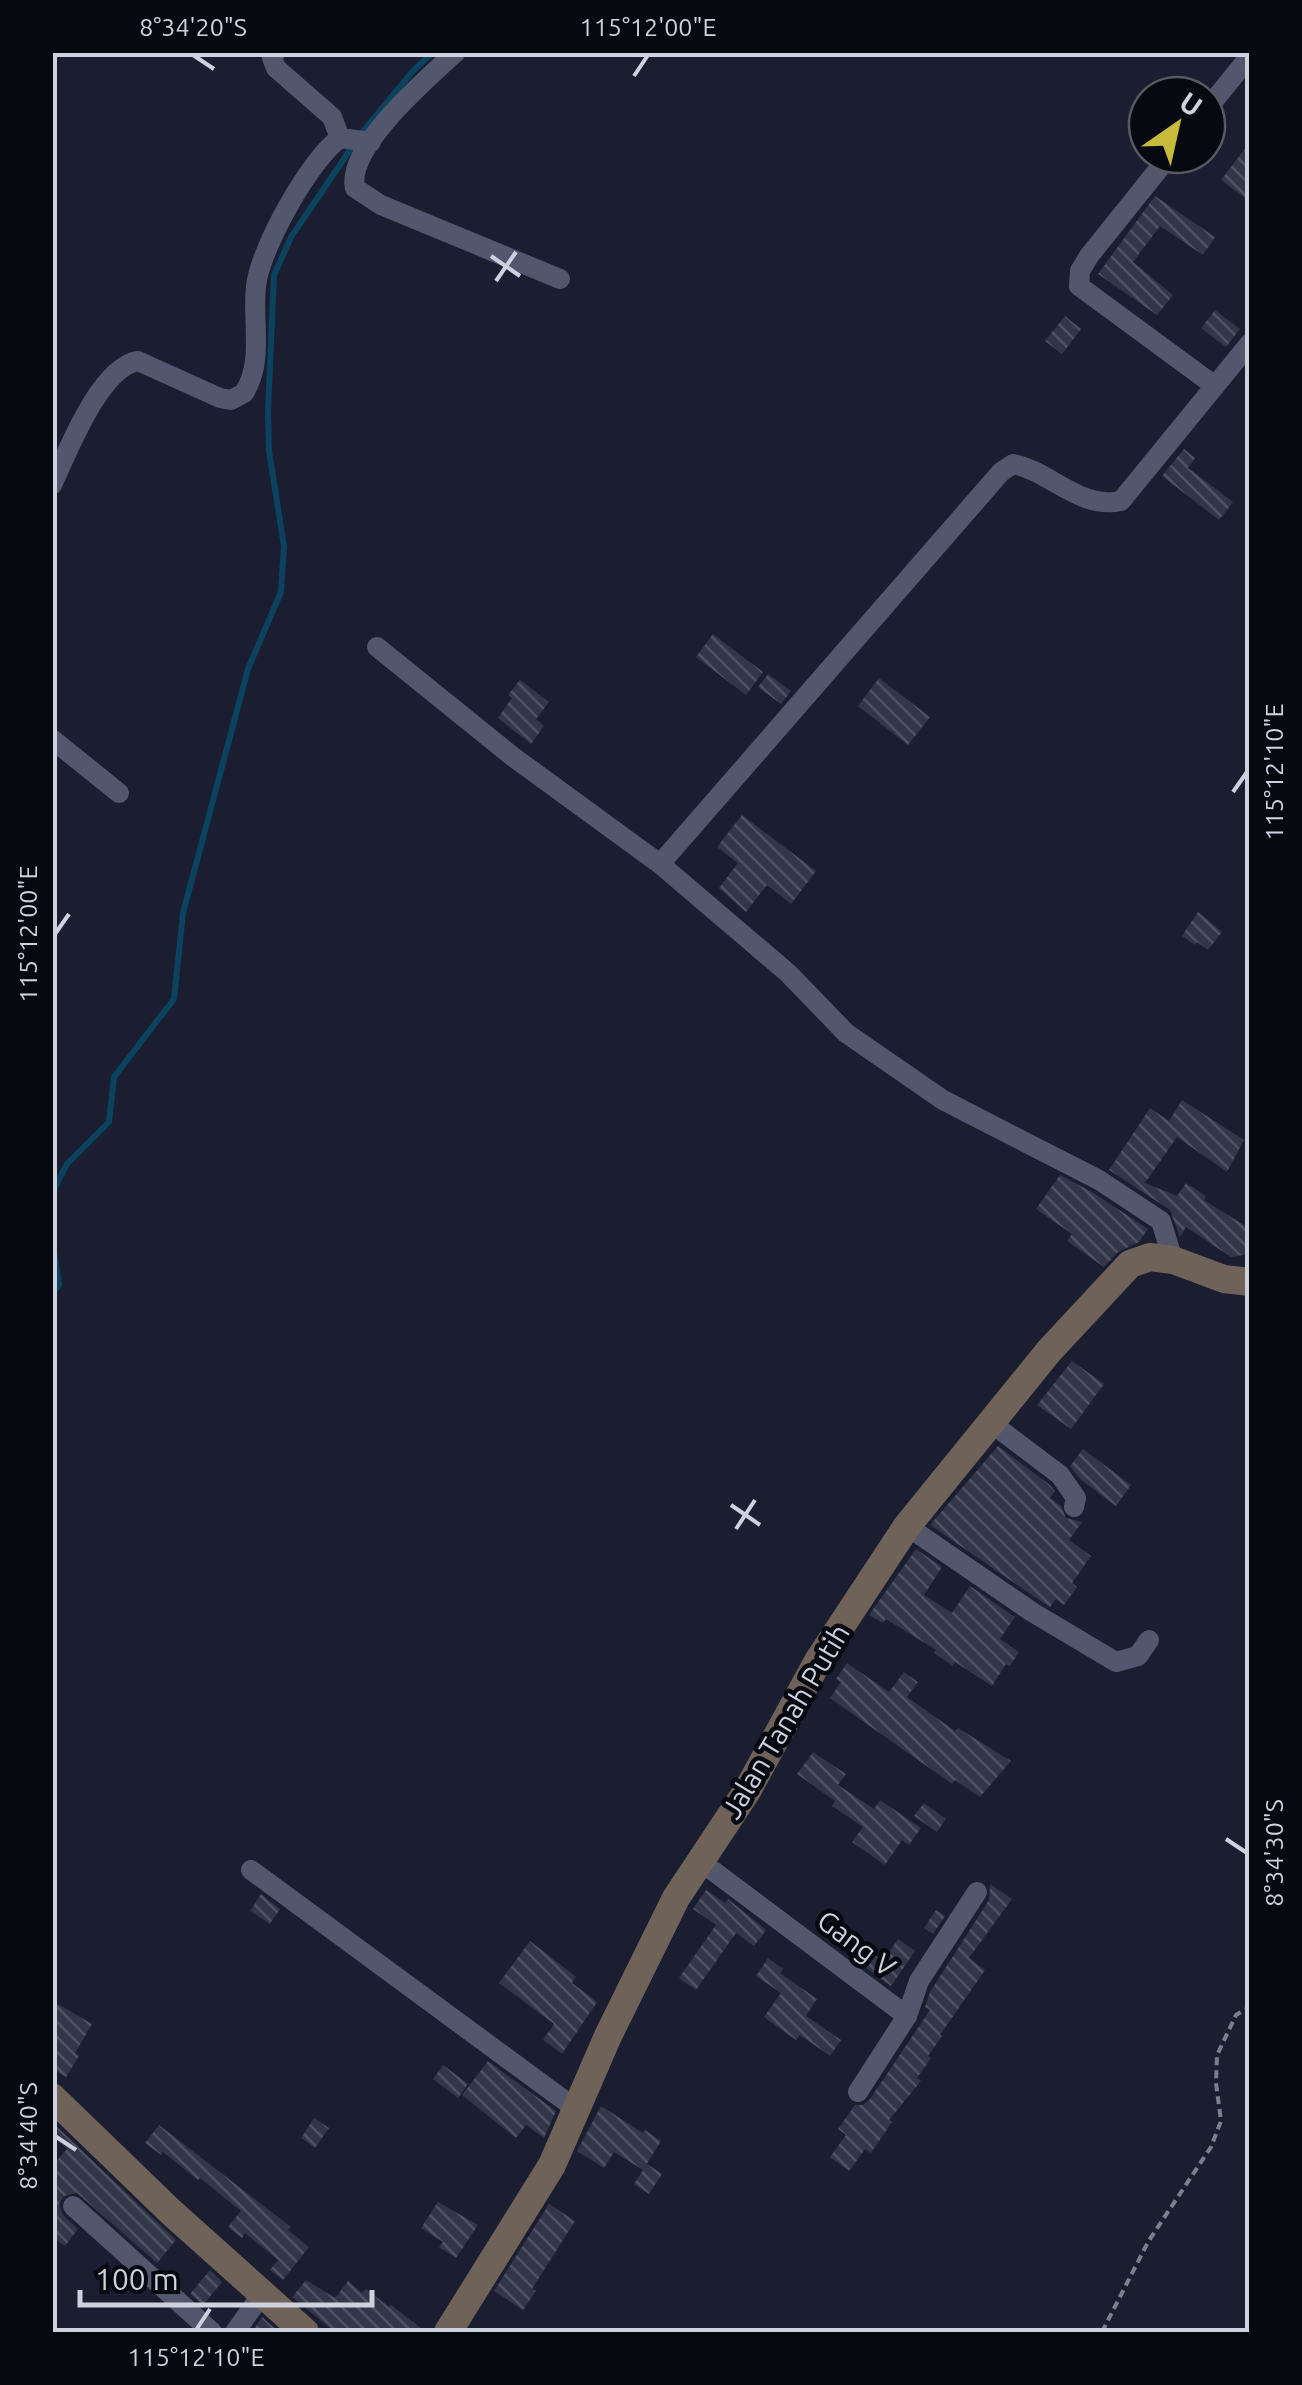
<svg xmlns="http://www.w3.org/2000/svg" width="1302" height="2385" font-family="Ubuntu,sans-serif">
<style>
.lines{fill:none;stroke-linecap:round;stroke-linejoin:round}
.stream{stroke:#0b435f;stroke-width:6}
.building{fill:url(#building-back-hatch)}
.path{stroke:#7b7f8e;stroke-width:4;stroke-dasharray:8 5;stroke-linecap:butt}
.street{stroke:#52576d;stroke-width:20}
.secondary{stroke:#6f6258;stroke-width:28}
.ticks{fill:none;stroke:#ced2de;stroke-width:4}
.labels{text-anchor:middle;dominant-baseline:central;stroke-width:9;stroke-linejoin:round;paint-order:stroke}
.street-label{font-size:28px;fill:#ced2de;stroke:#070911}
.neatline{fill:none;stroke:#ced2de;stroke-width:4}
.ticks-label{font-size:25px;text-anchor:middle;fill:#ced2de}
</style>
<defs>
<pattern id="building-back-hatch" width="6" height="6" patternUnits="userSpaceOnUse" patternTransform="scale(2.5)"><rect width="6" height="6" fill="#313649"/><path d="M-1 5l2 2M0 0l6 6M5-1l2 2" fill="none" stroke="#4e5263"/></pattern>
</defs>
<rect width="100%" height="100%" fill="#1a1e30"/>
<g class="lines">
<g class="stream">
<path d="M 361,134 L 413,71 L 433,52"/>
<path d="M 52,1202 L 55,1187 L 67,1164 L 109,1122 L 114,1077 L 174,999 L 183,913 L 248,669 L 281,592 L 284,546 L 269,451 L 268,411 L 274,275 L 291,237 L 354,144"/>
<path d="M 52,1237 L 59,1285 L 52,1294"/>
</g>
</g>
<g class="building">
<path d="M 1250,142 L 1250,202 L 1221,180 Z"/>
<path d="M 1155,196 L 1215,237 L 1203,255 L 1160,226 L 1133,262 L 1173,295 L 1157,315 L 1098,274 Z"/>
<path d="M 1215,310 L 1240,329 L 1226,347 L 1201,328 Z"/>
<path d="M 1065,316 L 1081,329 L 1062,354 L 1045,341 Z"/>
<path d="M 1184,449 L 1195,458 L 1188,468 L 1233,502 L 1219,520 L 1162,476 Z"/>
<path d="M 713,634 L 763,672 L 746,695 L 696,657 Z"/>
<path d="M 768,674 L 791,691 L 781,704 L 758,687 Z"/>
<path d="M 879,678 L 930,717 L 908,745 L 858,706 Z"/>
<path d="M 520,680 L 549,702 L 536,719 L 544,726 L 531,744 L 498,718 L 512,698 L 508,695 Z"/>
<path d="M 742,815 L 816,871 L 791,904 L 767,885 L 746,912 L 719,888 L 738,863 L 717,847 Z"/>
<path d="M 1198,912 L 1222,932 L 1208,950 L 1197,942 L 1195,945 L 1182,936 Z"/>
<path d="M 1182,1100 L 1244,1140 L 1227,1172 L 1177,1137 L 1145,1183 L 1177,1196 L 1186,1183 L 1206,1196 L 1204,1200 L 1250,1229 L 1250,1254 L 1231,1257 L 1186,1227 L 1180,1237 L 1170,1210 L 1109,1170 L 1150,1108 L 1169,1121 Z"/>
<path d="M 1060,1175 L 1092,1192 L 1148,1229 L 1139,1242 L 1118,1252 L 1104,1267 L 1067,1241 L 1072,1234 L 1036,1209 Z"/>
<path d="M 1072,1361 L 1104,1384 L 1071,1429 L 1037,1405 Z"/>
<path d="M 998,1446 L 1050,1485 L 1055,1491 L 1050,1498 L 1061,1506 L 1066,1518 L 1082,1522 L 1069,1540 L 1091,1556 L 1072,1583 L 1077,1587 L 1064,1605 L 1056,1599 L 1050,1607 L 1039,1600 L 930,1525 Z"/>
<path d="M 1083,1449 L 1131,1485 L 1116,1506 L 1080,1479 L 1070,1466 Z"/>
<path d="M 916,1549 L 942,1567 L 924,1595 L 952,1613 L 970,1586 L 1015,1617 L 1000,1639 L 1019,1652 L 1010,1666 L 1006,1664 L 992,1686 L 955,1662 L 953,1666 L 934,1653 L 936,1650 L 886,1619 L 883,1623 L 869,1615 Z"/>
<path d="M 847,1663 L 889,1692 L 904,1672 L 918,1682 L 907,1697 L 955,1731 L 958,1728 L 1011,1761 L 980,1797 L 955,1780 L 952,1784 L 830,1698 L 841,1682 L 836,1679 Z"/>
<path d="M 813,1752 L 846,1774 L 838,1785 L 874,1809 L 880,1800 L 921,1828 L 909,1845 L 902,1840 L 885,1865 L 852,1842 L 863,1827 L 832,1806 L 835,1801 L 797,1774 Z"/>
<path d="M 924,1803 L 946,1819 L 937,1832 L 914,1816 Z"/>
<path d="M 990,1884 L 1012,1899 L 969,1958 L 985,1970 L 940,2035 L 942,2036 L 928,2056 L 931,2058 L 917,2078 L 921,2081 L 889,2120 L 892,2122 L 871,2153 L 865,2149 L 849,2171 L 830,2157 L 846,2135 L 838,2129 L 855,2105 L 863,2105 L 870,2099 L 930,2010 L 925,2007 L 930,1992 L 989,1900 Z"/>
<path d="M 706,1890 L 725,1903 L 728,1899 L 766,1930 L 754,1946 L 736,1933 L 696,1990 L 679,1978 L 716,1925 L 693,1909 Z"/>
<path d="M 261,1894 L 280,1909 L 270,1924 L 250,1911 Z"/>
<path d="M 936,1910 L 945,1916 L 933,1934 L 924,1928 Z"/>
<path d="M 898,1939 L 915,1951 L 891,1986 L 866,1968 L 874,1955 L 883,1961 Z"/>
<path d="M 530,1941 L 576,1977 L 572,1983 L 597,2002 L 562,2054 L 543,2040 L 554,2024 L 499,1983 Z"/>
<path d="M 768,1958 L 783,1969 L 780,1973 L 817,1999 L 806,2016 L 841,2040 L 830,2056 L 800,2035 L 796,2040 L 764,2017 L 781,1993 L 756,1976 Z"/>
<path d="M 58,2004 L 92,2024 L 75,2053 L 79,2056 L 66,2077 L 52,2069 L 52,2014 Z"/>
<path d="M 488,2061 L 556,2111 L 544,2138 L 526,2125 L 516,2138 L 462,2095 Z"/>
<path d="M 443,2065 L 468,2084 L 458,2098 L 433,2079 Z"/>
<path d="M 601,2106 L 643,2133 L 645,2130 L 661,2141 L 643,2170 L 614,2152 L 604,2168 L 577,2151 Z"/>
<path d="M 314,2118 L 329,2128 L 315,2148 L 301,2138 Z"/>
<path d="M 54,2124 L 176,2240 L 157,2263 L 77,2193 L 64,2196 L 59,2204 L 63,2215 L 78,2229 L 65,2246 L 52,2237 L 52,2166 L 67,2149 L 52,2136 Z"/>
<path d="M 159,2125 L 291,2227 L 288,2230 L 309,2247 L 283,2280 L 270,2270 L 278,2260 L 245,2233 L 242,2238 L 228,2227 L 241,2211 L 200,2178 L 198,2180 L 163,2152 L 161,2155 L 145,2143 Z"/>
<path d="M 647,2164 L 662,2174 L 649,2194 L 634,2184 Z"/>
<path d="M 438,2202 L 478,2225 L 456,2258 L 439,2247 L 443,2242 L 421,2228 Z"/>
<path d="M 549,2204 L 575,2221 L 532,2289 L 536,2291 L 523,2310 L 494,2291 Z"/>
<path d="M 210,2270 L 222,2282 L 203,2305 L 190,2294 Z"/>
<path d="M 306,2280 L 335,2298 L 348,2281 L 362,2293 L 366,2289 L 389,2307 L 391,2305 L 426,2332 L 335,2332 L 292,2297 Z"/>
<path d="M 262,2317 L 279,2332 L 252,2332 Z"/>
</g>
<g class="lines">
<path class="path" d="M 1102,2332 L 1148,2242 L 1211,2147 L 1221,2121 L 1216,2083 L 1217,2055 L 1236,2015 L 1250,2007"/>
<g class="street">
<path d="M 276,52 L 272,58 L 276,68 L 332,117 L 340,138 L 371,142"/>
<path d="M 456,52 C 428,78 346,147 355,188 L 381,205 L 560,279"/>
<path d="M 1207,109 L 1250,56"/>
<path d="M 1170,155 L 1089,256 L 1080,271 L 1079,286 L 1215,386"/>
<path d="M 52,485 C 68,451 100,367 138,361 L 220,398 L 231,400 L 244,393 C 264,362 252,322 256,286 C 260,249 310,159 340,138"/>
<path d="M 377,647 L 512,756 L 660,864"/>
<path d="M 52,739 L 119,793"/>
<path d="M 1173,1260 L 1161,1221 L 1099,1180 L 943,1100 L 846,1033 L 788,973 L 660,864 L 1001,472 L 1013,464 C 1050,471 1080,510 1121,501 L 1250,343"/>
<path d="M 990,1422 L 1060,1475 L 1076,1498 L 1074,1507"/>
<path d="M 907,1526 L 1032,1612 L 1116,1662 L 1138,1656 L 1149,1640"/>
<path d="M 700,1861 L 907,2016 L 858,2092"/>
<path d="M 251,1870 L 576,2109"/>
<path d="M 907,2016 L 919,1981 L 977,1892"/>
<path d="M 73,2206 L 212,2332"/>
<path d="M 235,2332 L 262,2294"/>
</g>
<g class="secondary">
<path d="M 52,2097 L 171,2212 L 305,2332"/>
<path d="M 448,2332 L 552,2165 L 608,2036 L 676,1898 L 747,1791 L 818,1661 L 907,1526 L 1049,1351 L 1130,1264 L 1150,1257 L 1173,1260 L 1224,1279 L 1250,1282"/>
</g>
</g>
<path class="ticks" d="M 193,55 L 214,69M 634,76 L 648,55M 491,256 L 520,276M 496,281 L 516,252M 1233,792 L 1247,772M 55,934 L 69,914M 731,1505 L 760,1525M 736,1529 L 755,1500M 1226,1839 L 1247,1853M 55,2136 L 76,2150M 196,2330 L 210,2309"/>
<g class="labels">
<g class="street-label">
<text transform="translate(785 1721) rotate(-59)">Jalan Tanah Putih</text>
<text transform="translate(857 1943) rotate(37)">Gang V</text>
</g>
</g>
<rect width="1302" height="2385" fill="none" stroke="#070911" stroke-width="110"/>
<g transform="translate(1177 125) rotate(34)"><circle r="48" fill="#070911" stroke="#575963" stroke-width="2.5"/>
<path d="M0-8L18 38L0 25L-18 38Z" fill="#c8bb3b"/>
<text y="-15" font-size="28" font-weight="bold" text-anchor="middle" fill="#ced2de">U</text>
</g>
<path d="M80 2290v15h292v-15" fill="none" stroke="#ced2de" stroke-width="5"/>
<text x="95" y="2290" font-size="30" fill="#ced2de" stroke="#070911" stroke-width="8" paint-order="stroke">100 m</text>
<rect x="55" y="55" width="1192" height="2275" class="neatline"/>
<g class="ticks-label">
<text x="193" y="36">8°34'20"S</text>
<text x="648" y="36">115°12'00"E</text>
<text transform="translate(1274 772) rotate(-90)" y="9">115°12'10"E</text>
<text transform="translate(28 934) rotate(-90)" y="9">115°12'00"E</text>
<text transform="translate(1274 1853) rotate(-90)" y="9">8°34'30"S</text>
<text transform="translate(28 2136) rotate(-90)" y="9">8°34'40"S</text>
<text x="196" y="2366">115°12'10"E</text>
</g>
</svg>
